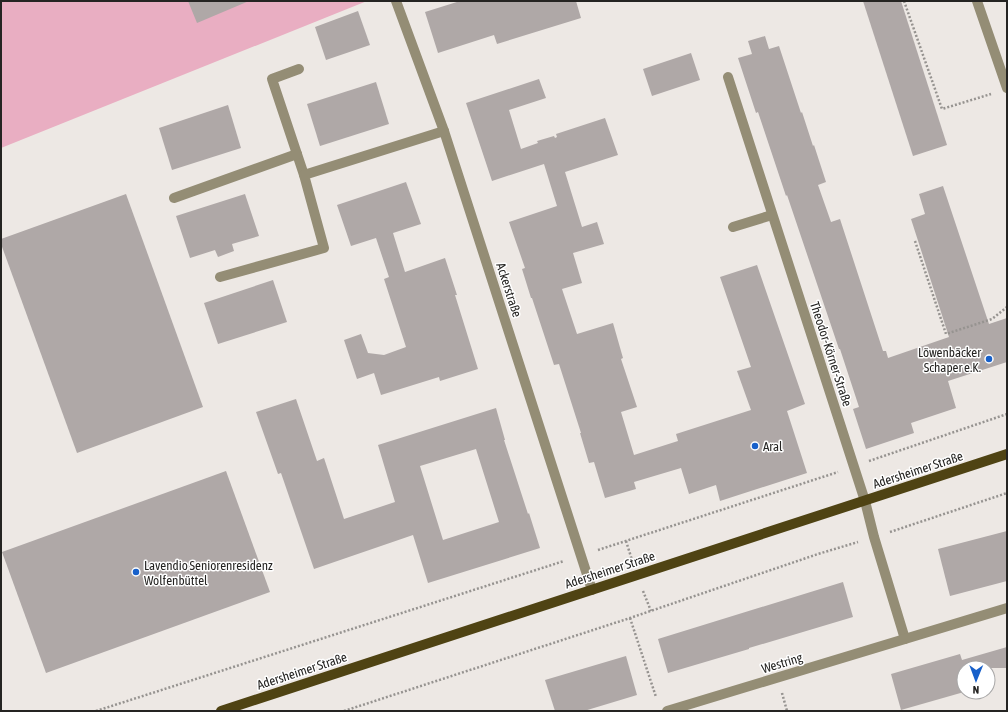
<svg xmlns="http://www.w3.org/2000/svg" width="1008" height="712" font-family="'Asap Condensed',sans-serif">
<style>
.green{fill:#e9aec2}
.building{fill:#afa8a7;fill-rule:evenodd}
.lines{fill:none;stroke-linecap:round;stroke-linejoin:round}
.path{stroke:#969390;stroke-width:2.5;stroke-dasharray:2 2;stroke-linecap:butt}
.minor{stroke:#948d75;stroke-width:10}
.major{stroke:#4f4313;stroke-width:10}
.poi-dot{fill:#1760ca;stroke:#fff;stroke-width:1.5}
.labels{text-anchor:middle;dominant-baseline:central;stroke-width:3;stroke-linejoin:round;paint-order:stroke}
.street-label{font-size:13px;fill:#252422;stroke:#fff}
.poi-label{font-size:13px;fill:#252422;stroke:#fff;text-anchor:start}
</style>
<rect width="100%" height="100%" fill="#ede8e4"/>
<path class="green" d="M 1,1 L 367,1 L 1,148 Z"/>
<g class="building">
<path d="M 188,1 L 249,1 L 197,23 Z"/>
<path d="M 460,1 L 576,1 L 581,18 L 497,44 L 494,35 L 438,53 L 425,12 Z"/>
<path d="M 863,1 L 901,1 L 947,145 L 913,156 Z"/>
<path d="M 358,11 L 370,45 L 326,60 L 315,27 Z"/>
<path d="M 765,36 L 769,49 L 779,46 L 801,113 L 802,112 L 813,146 L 814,145 L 826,182 L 818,185 L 831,222 L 840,219 L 883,351 L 886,351 L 888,358 L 949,337 L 911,219 L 925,214 L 919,194 L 943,186 L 989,324 L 1007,318 L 1007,362 L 948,381 L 956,408 L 911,423 L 914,433 L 866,449 L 853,409 L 859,407 L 840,349 L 839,349 L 787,195 L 786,196 L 758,112 L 756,113 L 738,58 L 752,54 L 748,41 Z"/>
<path d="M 691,53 L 700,80 L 652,96 L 643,69 Z"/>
<path d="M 539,79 L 546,98 L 509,110 L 521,149 L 538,143 L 537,141 L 554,136 L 555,138 L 557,137 L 556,134 L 605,118 L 618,155 L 565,172 L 582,227 L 597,222 L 604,244 L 573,253 L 582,283 L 562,289 L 577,334 L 613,323 L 623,358 L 621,359 L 637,407 L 621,412 L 634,455 L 678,441 L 676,434 L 751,410 L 737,371 L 751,367 L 720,277 L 757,265 L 805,404 L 787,411 L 807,473 L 720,501 L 716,485 L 689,494 L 681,468 L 634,482 L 636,489 L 605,498 L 594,462 L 589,463 L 580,433 L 581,433 L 559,364 L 554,365 L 532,298 L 531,298 L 522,269 L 525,268 L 509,222 L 557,206 L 544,164 L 492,181 L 466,103 Z"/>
<path d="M 376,82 L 389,124 L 320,146 L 307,104 Z"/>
<path d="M 228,105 L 241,148 L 172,170 L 159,128 Z"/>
<path d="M 406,182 L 421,224 L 393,233 L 405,272 L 445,258 L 457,295 L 455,295 L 478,369 L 440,381 L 439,377 L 381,395 L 374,373 L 357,379 L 344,340 L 361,334 L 368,353 L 384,355 L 406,347 L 384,279 L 389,277 L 376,238 L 351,246 L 337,205 Z"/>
<path d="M 126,194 L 203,407 L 77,453 L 1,244 L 1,239 Z"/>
<path d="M 245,194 L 259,236 L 232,244 L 234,251 L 218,257 L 215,250 L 190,258 L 176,216 Z"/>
<path d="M 273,280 L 287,322 L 218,344 L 204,303 Z"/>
<path d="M 296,399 L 317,461 L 324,458 L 344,519 L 395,502 L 378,445 L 496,408 L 505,440 L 504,440 L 528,514 L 529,513 L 540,548 L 428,583 L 413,535 L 314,569 L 281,473 L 278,474 L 256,412 ZM 476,449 L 499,522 L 443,540 L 420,466 Z"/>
<path d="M 226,471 L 270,592 L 46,673 L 2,552 Z"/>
<path d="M 1007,531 L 1007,581 L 950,596 L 938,549 Z"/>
<path d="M 843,582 L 853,617 L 749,648 L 749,649 L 668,673 L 658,639 Z"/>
<path d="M 1007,647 L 1007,668 L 964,668 L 964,692 L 901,710 L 891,674 L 960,654 L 962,660 Z"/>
<path d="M 626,656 L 637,695 L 584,711 L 555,711 L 545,680 Z"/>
</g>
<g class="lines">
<g class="path">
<path d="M 904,1 L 942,109 L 991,94"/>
<path d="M 915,241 L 946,334 L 992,319 L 1007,307"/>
<path d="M 869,461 L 1007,414"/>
<path d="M 890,532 L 1007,493"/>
<path d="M 626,541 L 632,560"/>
<path d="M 598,550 L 838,472"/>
<path d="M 643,591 L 651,611"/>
<path d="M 630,618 L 656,697"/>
<path d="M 782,693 L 787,711"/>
<path d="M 96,711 L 564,561"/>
<path d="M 344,711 L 630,618 L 818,554 L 858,542"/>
</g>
<g class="minor">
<path d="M 396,1 L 444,131 L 592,590"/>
<path d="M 977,1 L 1007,88"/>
<path d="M 299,69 L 272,79 L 304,175"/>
<path d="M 728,77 L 865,501 L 874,537 L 905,639"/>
<path d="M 174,198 L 297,154"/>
<path d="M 733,227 L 772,215"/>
<path d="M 220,277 L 324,248 L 304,175 L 444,131"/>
<path d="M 667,711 L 1007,608"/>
</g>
<path class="major" d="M 221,711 L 1007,454"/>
</g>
<g class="poi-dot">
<circle cx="989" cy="359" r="4"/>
<circle cx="755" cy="446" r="4"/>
<circle cx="136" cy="572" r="4"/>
</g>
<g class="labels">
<g class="street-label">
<text transform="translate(509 290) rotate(72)">Ackerstraße</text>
<text transform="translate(831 354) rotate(72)">Theodor-Körner-Straße</text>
<text transform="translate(918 470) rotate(-18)">Adersheimer Straße</text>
<text transform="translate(610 570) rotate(-18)">Adersheimer Straße</text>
<text transform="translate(782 663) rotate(-17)">Westring</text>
<text transform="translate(302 671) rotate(-18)">Adersheimer Straße</text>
</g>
<g class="poi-label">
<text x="981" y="352" text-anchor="end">Löwenbäcker<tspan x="981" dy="15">Schaper e.K.</tspan></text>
<text x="763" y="446">Aral</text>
<text x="144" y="565">Lavendio Seniorenresidenz<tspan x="144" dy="15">Wolfenbüttel</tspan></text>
</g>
</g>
<rect width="1008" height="712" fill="none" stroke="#252422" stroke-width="4"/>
<g transform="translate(976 680) rotate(181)"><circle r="19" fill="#ffffff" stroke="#a8a7a7"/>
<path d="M0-3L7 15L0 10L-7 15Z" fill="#1760ca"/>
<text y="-6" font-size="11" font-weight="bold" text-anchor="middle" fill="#252422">N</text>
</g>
</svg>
